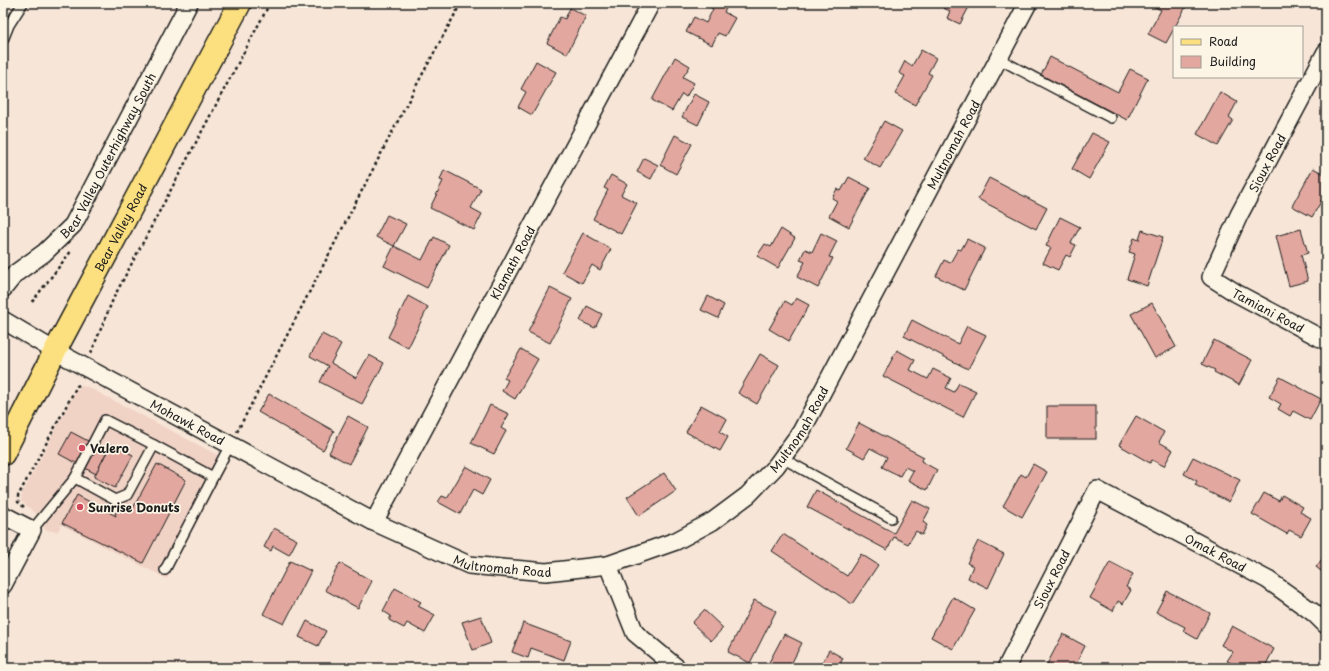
<svg xmlns="http://www.w3.org/2000/svg" width="1329" height="671" font-family="'Playpen Sans',sans-serif">
<style>
.built{fill:#f1d3c6}
.building{fill:#e2a8a0;stroke:#1c1c1c}
.lines{fill:none;stroke-linecap:round;stroke-linejoin:round}
.service-casing{stroke:#1c1c1c;stroke-width:12}
.minor-casing{stroke:#1c1c1c;stroke-width:20}
.primary-casing{stroke:#1c1c1c;stroke-width:25}
.path{stroke:#1c1c1c;stroke-width:2.5;stroke-dasharray:3 3;stroke-linecap:butt}
.service{stroke:#fcf5e5;stroke-width:9}
.minor{stroke:#fcf5e5;stroke-width:17}
.primary{stroke:#fce080;stroke-width:22}
.poi-dot{fill:#d1495b;stroke:#fcf5e5;stroke-width:1.5}
.labels{text-anchor:middle;dominant-baseline:central;stroke-width:3.5;stroke-linejoin:round;paint-order:stroke}
.street-label{font-size:12px;fill:#1c1c1c;stroke:#fcf5e5}
.poi-label{font-size:12px;font-weight:bold;fill:#1c1c1c;stroke:#fcf5e5;text-anchor:start}
</style>
<rect width="100%" height="100%" fill="#f7e6d7"/>
<filter id="ink" filterUnits="userSpaceOnUse"><feTurbulence type="fractalNoise" baseFrequency=".025" numOctaves="2"/><feDisplacementMap in="SourceGraphic" scale="8" xChannelSelector="R" yChannelSelector="G"/><feConvolveMatrix kernelMatrix="1 2 1 2 8 2 1 2 1" color-interpolation-filters="sRGB"/></filter>
<g filter="url(#ink)">
<path class="built" d="M 81,386 L 88,387 L 229,461 L 167,579 L 62,525 L 57,532 L 45,530 L 40,517 L 21,501 L 22,494 L 75,392 Z"/>
<g class="building">
<path d="M 703,3 L 729,3 L 724,12 L 735,18 L 725,36 L 718,33 L 712,45 L 686,32 L 694,17 L 706,23 L 713,9 Z"/>
<path d="M 946,3 L 971,3 L 960,24 L 947,18 L 950,11 L 943,8 Z"/>
<path d="M 1147,3 L 1188,3 L 1166,43 L 1148,34 L 1161,10 Z"/>
<path d="M 570,8 L 586,16 L 567,54 L 547,43 L 560,17 L 565,19 Z"/>
<path d="M 921,50 L 936,58 L 928,73 L 932,75 L 915,105 L 895,94 L 905,76 L 899,73 L 905,61 L 912,66 Z"/>
<path d="M 675,57 L 690,66 L 683,77 L 694,83 L 686,97 L 682,94 L 672,111 L 652,100 Z"/>
<path d="M 1050,57 L 1118,92 L 1130,69 L 1148,78 L 1127,120 L 1041,75 Z"/>
<path d="M 536,61 L 556,72 L 532,115 L 518,107 L 526,92 L 521,89 Z"/>
<path d="M 1220,92 L 1237,102 L 1229,117 L 1233,120 L 1218,146 L 1197,134 Z"/>
<path d="M 694,94 L 709,102 L 698,125 L 682,117 Z"/>
<path d="M 884,121 L 902,131 L 880,168 L 863,158 Z"/>
<path d="M 1092,133 L 1110,142 L 1089,179 L 1072,169 Z"/>
<path d="M 675,135 L 692,144 L 676,174 L 660,165 Z"/>
<path d="M 644,158 L 658,165 L 651,179 L 637,172 Z"/>
<path d="M 1313,168 L 1326,175 L 1326,193 L 1312,217 L 1292,206 Z"/>
<path d="M 444,170 L 481,189 L 471,208 L 482,214 L 474,230 L 430,208 L 443,181 L 440,180 Z"/>
<path d="M 611,175 L 627,184 L 621,195 L 637,203 L 621,234 L 593,219 L 608,190 L 604,188 Z"/>
<path d="M 849,177 L 870,188 L 849,227 L 829,216 L 837,201 L 832,198 L 837,189 L 841,191 Z"/>
<path d="M 989,178 L 1047,208 L 1036,229 L 978,199 Z"/>
<path d="M 387,215 L 406,224 L 394,246 L 376,237 Z"/>
<path d="M 1060,217 L 1080,227 L 1071,243 L 1076,245 L 1070,257 L 1066,255 L 1058,270 L 1043,263 L 1051,248 L 1046,246 Z"/>
<path d="M 781,229 L 795,238 L 778,268 L 757,256 L 765,244 L 771,247 Z"/>
<path d="M 1301,229 L 1308,253 L 1301,255 L 1308,281 L 1289,286 L 1276,236 Z"/>
<path d="M 1142,230 L 1163,237 L 1147,286 L 1127,279 L 1135,254 L 1129,252 L 1134,238 L 1139,240 Z"/>
<path d="M 583,233 L 611,249 L 600,270 L 592,265 L 582,283 L 562,272 Z"/>
<path d="M 821,233 L 837,241 L 829,257 L 833,258 L 818,288 L 797,277 L 805,262 L 800,260 L 805,249 L 812,252 Z"/>
<path d="M 434,237 L 449,245 L 427,288 L 384,266 L 394,246 L 422,260 Z"/>
<path d="M 967,239 L 985,248 L 964,290 L 936,276 L 944,260 L 950,263 L 958,249 L 961,250 Z"/>
<path d="M 550,288 L 572,299 L 550,343 L 528,332 Z"/>
<path d="M 408,296 L 428,307 L 408,348 L 388,337 Z"/>
<path d="M 708,296 L 724,305 L 718,318 L 701,310 Z"/>
<path d="M 796,298 L 809,305 L 789,341 L 769,329 L 785,301 L 792,305 Z"/>
<path d="M 1152,303 L 1176,347 L 1155,358 L 1131,314 Z"/>
<path d="M 587,306 L 602,314 L 595,328 L 580,321 Z"/>
<path d="M 912,320 L 958,344 L 967,326 L 986,335 L 968,369 L 904,336 Z"/>
<path d="M 322,334 L 341,344 L 331,363 L 356,378 L 369,355 L 384,363 L 362,404 L 320,382 L 328,366 L 310,356 Z"/>
<path d="M 1214,340 L 1252,360 L 1239,385 L 1214,372 L 1215,370 L 1202,364 Z"/>
<path d="M 521,349 L 538,359 L 515,399 L 502,391 L 508,380 L 504,378 Z"/>
<path d="M 897,350 L 915,360 L 910,370 L 928,379 L 933,369 L 951,378 L 946,388 L 954,392 L 959,383 L 976,391 L 963,417 L 883,376 Z"/>
<path d="M 760,354 L 779,365 L 757,404 L 738,393 Z"/>
<path d="M 1280,377 L 1321,399 L 1310,420 L 1293,411 L 1290,416 L 1278,409 L 1281,404 L 1269,397 Z"/>
<path d="M 269,394 L 334,431 L 323,450 L 258,412 Z"/>
<path d="M 490,405 L 509,414 L 501,428 L 506,431 L 494,454 L 471,443 Z"/>
<path d="M 701,405 L 727,419 L 720,432 L 728,437 L 720,451 L 686,432 Z"/>
<rect x="1047" y="406" width="49" height="33"/>
<path d="M 348,416 L 368,427 L 349,464 L 329,453 Z"/>
<path d="M 1136,416 L 1164,432 L 1159,442 L 1173,450 L 1164,466 L 1152,460 L 1150,463 L 1119,445 Z"/>
<path d="M 859,423 L 924,457 L 921,461 L 937,470 L 927,490 L 908,480 L 913,471 L 905,467 L 900,476 L 882,467 L 887,457 L 870,448 L 864,458 L 846,448 Z"/>
<path d="M 71,432 L 107,451 L 96,474 L 59,454 Z"/>
<path d="M 111,444 L 133,455 L 115,488 L 94,477 Z"/>
<path d="M 1193,457 L 1240,480 L 1229,502 L 1195,485 L 1197,481 L 1184,474 Z"/>
<path d="M 157,464 L 186,480 L 143,563 L 62,523 L 77,495 L 116,516 L 115,513 L 131,507 L 132,510 Z"/>
<path d="M 1033,464 L 1047,472 L 1022,517 L 1003,506 L 1021,474 L 1026,477 Z"/>
<path d="M 466,466 L 490,480 L 482,495 L 473,490 L 460,514 L 438,502 L 442,496 L 447,498 Z"/>
<path d="M 664,473 L 676,491 L 639,516 L 627,497 Z"/>
<path d="M 816,490 L 894,533 L 912,500 L 930,509 L 923,522 L 927,525 L 922,535 L 916,531 L 908,544 L 894,537 L 887,550 L 807,507 Z"/>
<path d="M 1264,493 L 1279,501 L 1282,495 L 1303,507 L 1300,512 L 1311,518 L 1301,536 L 1289,530 L 1287,534 L 1252,514 Z"/>
<path d="M 274,528 L 297,540 L 289,555 L 273,546 L 271,551 L 264,547 Z"/>
<path d="M 783,534 L 847,576 L 861,554 L 878,565 L 852,604 L 772,551 Z"/>
<path d="M 978,541 L 1004,554 L 988,588 L 968,578 L 973,566 L 967,563 Z"/>
<path d="M 1326,554 L 1326,575 L 1316,567 Z"/>
<path d="M 290,561 L 311,571 L 284,624 L 263,614 Z"/>
<path d="M 1110,562 L 1133,574 L 1126,587 L 1131,590 L 1123,604 L 1118,601 L 1113,611 L 1090,598 Z"/>
<path d="M 340,563 L 372,581 L 358,608 L 325,590 Z"/>
<path d="M 395,588 L 421,602 L 418,606 L 435,615 L 425,633 L 407,623 L 404,628 L 389,620 L 391,616 L 383,611 Z"/>
<path d="M 1167,591 L 1210,613 L 1197,639 L 1183,631 L 1185,627 L 1156,612 Z"/>
<path d="M 953,597 L 975,610 L 953,649 L 931,637 Z"/>
<path d="M 754,600 L 776,611 L 750,663 L 728,652 Z"/>
<path d="M 704,610 L 723,628 L 711,641 L 692,623 Z"/>
<path d="M 481,616 L 491,643 L 473,650 L 462,622 Z"/>
<path d="M 307,621 L 326,631 L 318,646 L 299,637 Z"/>
<path d="M 523,623 L 571,641 L 564,660 L 531,648 L 528,658 L 512,652 Z"/>
<path d="M 1232,626 L 1274,649 L 1264,668 L 1240,668 L 1227,661 L 1233,652 L 1221,645 Z"/>
<path d="M 784,634 L 802,643 L 789,668 L 766,668 Z"/>
<path d="M 1063,634 L 1085,646 L 1074,668 L 1045,668 Z"/>
<path d="M 829,650 L 843,658 L 838,668 L 819,668 Z"/>
<path d="M 586,662 L 592,668 L 579,668 Z"/>
<path d="M 1140,663 L 1149,668 L 1138,668 Z"/>
</g>
<g class="lines">
<defs>
<g id="service">
<path d="M 3,40 L 9,25 L 23,3"/>
<path d="M 999,59 L 1111,118"/>
<path d="M 782,458 L 891,518"/>
<path d="M 75,478 L 105,420 L 154,445"/>
<path d="M 32,530 L 75,478 L 115,500 L 127,495 L 154,445 L 213,477 L 230,445"/>
<path d="M 165,570 L 213,477"/>
</g>
<g id="minor">
<path id="s1" d="M 1326,52 L 1239,215 L 1211,277 L 1236,293 L 1326,341"/>
<path id="s2" d="M 3,289 L 16,273 L 44,253 L 73,225 L 189,3"/>
<path id="s3" d="M 3,320 L 55,351 L 374,522 L 469,565 L 546,572 L 608,565 L 676,541 L 713,521 L 748,495 L 776,466 L 801,432 L 1028,3"/>
<path d="M 3,515 L 32,530 L 3,585"/>
<path id="s4" d="M 374,522 L 651,3"/>
<path d="M 608,565 L 635,633 L 677,668"/>
<path id="s5" d="M 1006,668 L 1097,490 L 1268,580 L 1314,613 L 1326,625"/>
</g>
<g id="primary">
<path id="s6" d="M 3,454 L 55,351 L 240,3"/>
</g>
</defs>
<use href="#service" class="service-casing"/>
<use href="#minor" class="minor-casing"/>
<use href="#primary" class="primary-casing"/>
<g class="path">
<path d="M 32,302 L 72,250"/>
<path d="M 91,353 L 114,297 L 270,3"/>
<path d="M 237,432 L 415,88 L 461,3"/>
<path d="M 24,507 L 18,502 L 18,496 L 77,386 L 82,384"/>
</g>
<use href="#service" class="service"/>
<use href="#minor" class="minor"/>
<use href="#primary" class="primary"/>
</g>
</g>
<g class="poi-dot">
<circle cx="82" cy="448" r="4"/>
<circle cx="80" cy="507" r="4"/>
</g>
<g class="labels">
<g class="street-label">
<text stroke="none"><textPath href="#s3" startOffset="1232">Multnomah Road</textPath></text>
<text stroke="none"><textPath href="#s2" startOffset="173">Bear Valley Outerhighway South</textPath></text>
<text transform="translate(1267 163) rotate(-62)">Sioux Road</text>
<text stroke="none"><textPath href="#s6" startOffset="255">Bear Valley Road</textPath></text>
<text stroke="none"><textPath href="#s4" startOffset="294">Klamath Road</textPath></text>
<text stroke="none"><textPath href="#s1" startOffset="319">Tamiani Road</textPath></text>
<text stroke="none"><textPath href="#s3" startOffset="211">Mohawk Road</textPath></text>
<text stroke="none"><textPath href="#s3" startOffset="908">Multnomah Road</textPath></text>
<text stroke="none"><textPath href="#s5" startOffset="334">Omak Road</textPath></text>
<text stroke="none"><textPath href="#s3" startOffset="560">Multnomah Road</textPath></text>
<text stroke="none"><textPath href="#s5" startOffset="100">Sioux Road</textPath></text>
</g>
<g class="poi-label">
<text x="90" y="448">Valero</text>
<text x="88" y="507">Sunrise Donuts</text>
</g>
</g>
<rect width="1329" height="671" fill="none" stroke="#fcf5e5" stroke-width="16"/>
<rect x="8" y="8" width="1313" height="655" fill="none" stroke="#1c1c1c" stroke-width="1.5" filter="url(#ink)"/>
<rect x="1173" y="26" width="130" height="52" fill="#fcf5e5" stroke="#a29e95"/>
<rect x="1181" y="39" width="20" height="6" fill="#fce080" stroke="#a29e95"/>
<text x="1209" y="46" font-size="12" fill="#1c1c1c">Road</text>
<rect x="1181" y="56" width="20" height="12" fill="#e2a8a0" stroke="#a29e95"/>
<text x="1209" y="66" font-size="12" fill="#1c1c1c">Building</text>
</svg>
